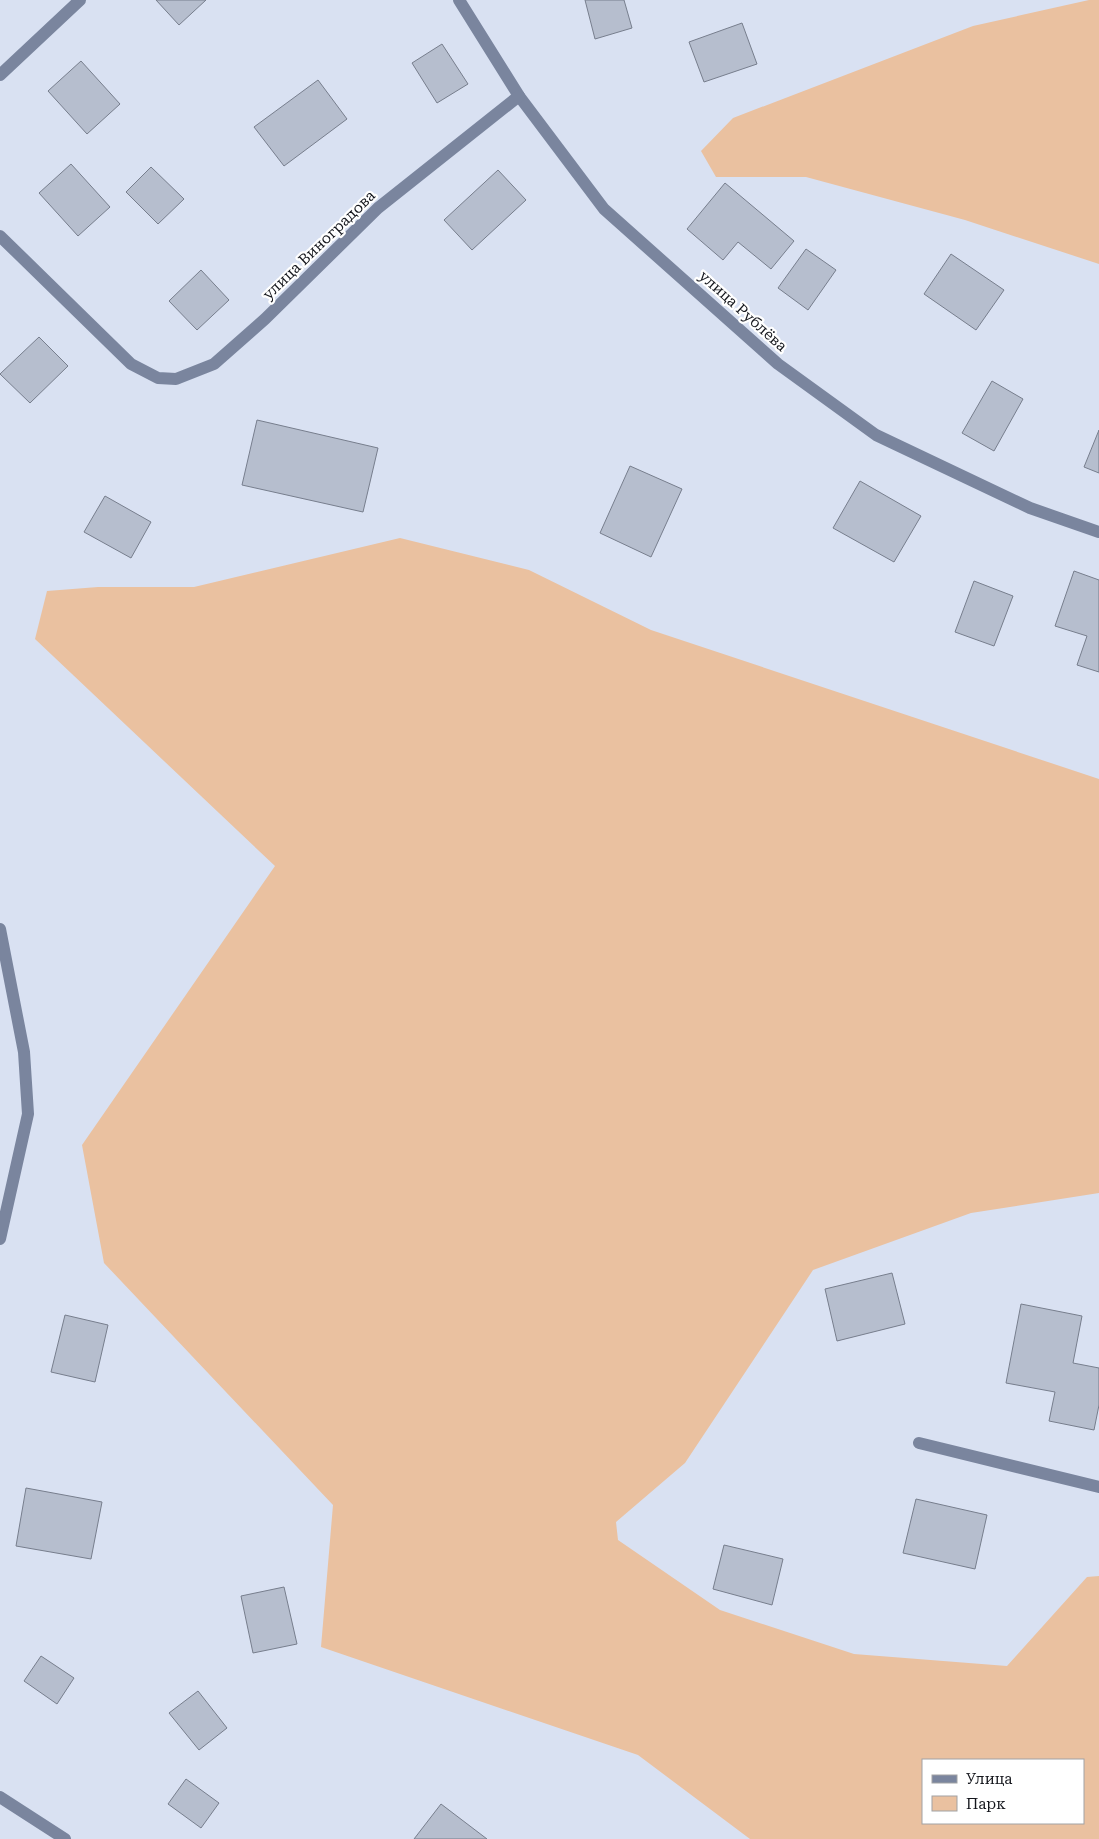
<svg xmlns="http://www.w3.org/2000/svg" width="1099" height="1839" font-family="'Roboto Serif',serif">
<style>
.green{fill:#eac1a0;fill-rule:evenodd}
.building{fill:#b6bece;stroke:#777e8d}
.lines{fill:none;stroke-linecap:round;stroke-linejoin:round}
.minor{stroke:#7a859e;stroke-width:12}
.labels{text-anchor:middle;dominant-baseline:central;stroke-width:4.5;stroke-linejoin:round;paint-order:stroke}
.street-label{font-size:15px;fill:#14161c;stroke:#fff}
</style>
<rect width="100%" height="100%" fill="#d9e1f2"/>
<g class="green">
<path d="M 1089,0 L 1099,0 L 1099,264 L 965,220 L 806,177 L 716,177 L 701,151 L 733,118 L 973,26 Z"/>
<path d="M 400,538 L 529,570 L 651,630 L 1099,779 L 1099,1193 L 971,1213 L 813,1270 L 685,1463 L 616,1522 L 618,1540 L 720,1610 L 854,1654 L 1007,1666 L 1087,1577 L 1099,1576 L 1099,1839 L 750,1839 L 638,1755 L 321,1647 L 333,1505 L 104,1263 L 82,1145 L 275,866 L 35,639 L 47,591 L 98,587 L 194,587 ZM 1083,1760 L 1083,1823 L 923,1823 L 923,1760 Z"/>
</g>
<g class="building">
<path d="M 156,0 L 206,0 L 179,25 Z"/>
<path d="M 585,0 L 624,0 L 632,28 L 595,39 Z"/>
<path d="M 742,23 L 757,64 L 704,82 L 689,42 Z"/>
<path d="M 442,44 L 468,84 L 437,103 L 412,63 Z"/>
<path d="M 81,61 L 120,104 L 87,134 L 48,91 Z"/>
<path d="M 318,80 L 347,119 L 284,166 L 254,127 Z"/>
<path d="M 71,164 L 110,207 L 78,236 L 39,193 Z"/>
<path d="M 151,167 L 184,199 L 158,224 L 126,192 Z"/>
<path d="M 498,170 L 526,200 L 472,250 L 444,220 Z"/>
<path d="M 725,183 L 794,241 L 771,269 L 738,242 L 723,260 L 687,229 Z"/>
<path d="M 806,249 L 836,270 L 808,310 L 778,288 Z"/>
<path d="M 951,254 L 1004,290 L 976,330 L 924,294 Z"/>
<path d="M 201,270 L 229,300 L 197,330 L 169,301 Z"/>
<path d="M 39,337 L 68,366 L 30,403 L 0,374 Z"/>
<path d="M 992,381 L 1023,399 L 994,451 L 962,433 Z"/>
<path d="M 257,420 L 378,448 L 363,512 L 242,485 Z"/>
<path d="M 1099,430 L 1099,473 L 1084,467 Z"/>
<path d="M 630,466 L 682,489 L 651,557 L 600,533 Z"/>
<path d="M 860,481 L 921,516 L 894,562 L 833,528 Z"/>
<path d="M 105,496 L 151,522 L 131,558 L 84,532 Z"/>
<path d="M 1074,571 L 1099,580 L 1099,672 L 1077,665 L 1087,636 L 1055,626 Z"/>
<path d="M 974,581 L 1013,596 L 994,646 L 955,632 Z"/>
<path d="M 892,1273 L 905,1324 L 837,1341 L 825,1289 Z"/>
<path d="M 1021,1304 L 1082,1316 L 1073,1363 L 1099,1368 L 1099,1405 L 1094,1430 L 1049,1421 L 1055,1392 L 1006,1383 Z"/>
<path d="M 65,1315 L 108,1325 L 95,1382 L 51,1372 Z"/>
<path d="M 26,1488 L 102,1502 L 91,1559 L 16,1546 Z"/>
<path d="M 916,1499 L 987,1515 L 975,1569 L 903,1553 Z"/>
<path d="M 724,1545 L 783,1559 L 772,1605 L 713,1589 Z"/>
<path d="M 284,1587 L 297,1644 L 253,1653 L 241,1596 Z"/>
<path d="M 41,1656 L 74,1678 L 57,1704 L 24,1681 Z"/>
<path d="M 198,1691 L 227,1728 L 199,1750 L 169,1713 Z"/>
<path d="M 186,1779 L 219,1803 L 201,1828 L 168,1804 Z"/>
<path d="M 441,1804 L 487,1839 L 414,1839 Z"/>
</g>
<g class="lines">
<g class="minor">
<path d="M 459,0 L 519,96 L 604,209 L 778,364 L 876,435 L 1030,508 L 1099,532"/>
<path d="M 0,75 L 80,0"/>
<path d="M 0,236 L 131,364 L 158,378 L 176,379 L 214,364 L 265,319 L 378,208 L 519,96"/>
<path d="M 0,929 L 24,1052 L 28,1114 L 0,1239"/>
<path d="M 919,1443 L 1099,1487"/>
<path d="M 0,1797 L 65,1839"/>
</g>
</g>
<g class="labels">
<g class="street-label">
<text transform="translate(319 245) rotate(-44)">улица Виноградова</text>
<text transform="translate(743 311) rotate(42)">улица Рублёва</text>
</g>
</g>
<rect x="922" y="1759" width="162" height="65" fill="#ffffff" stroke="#a1a2a4"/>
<rect x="932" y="1775" width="25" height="8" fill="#7a859e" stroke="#a1a2a4"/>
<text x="966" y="1784" font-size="15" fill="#14161c">Улица</text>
<rect x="932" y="1796" width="25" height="15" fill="#eac1a0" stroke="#a1a2a4"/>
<text x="966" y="1809" font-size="15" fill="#14161c">Парк</text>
</svg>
